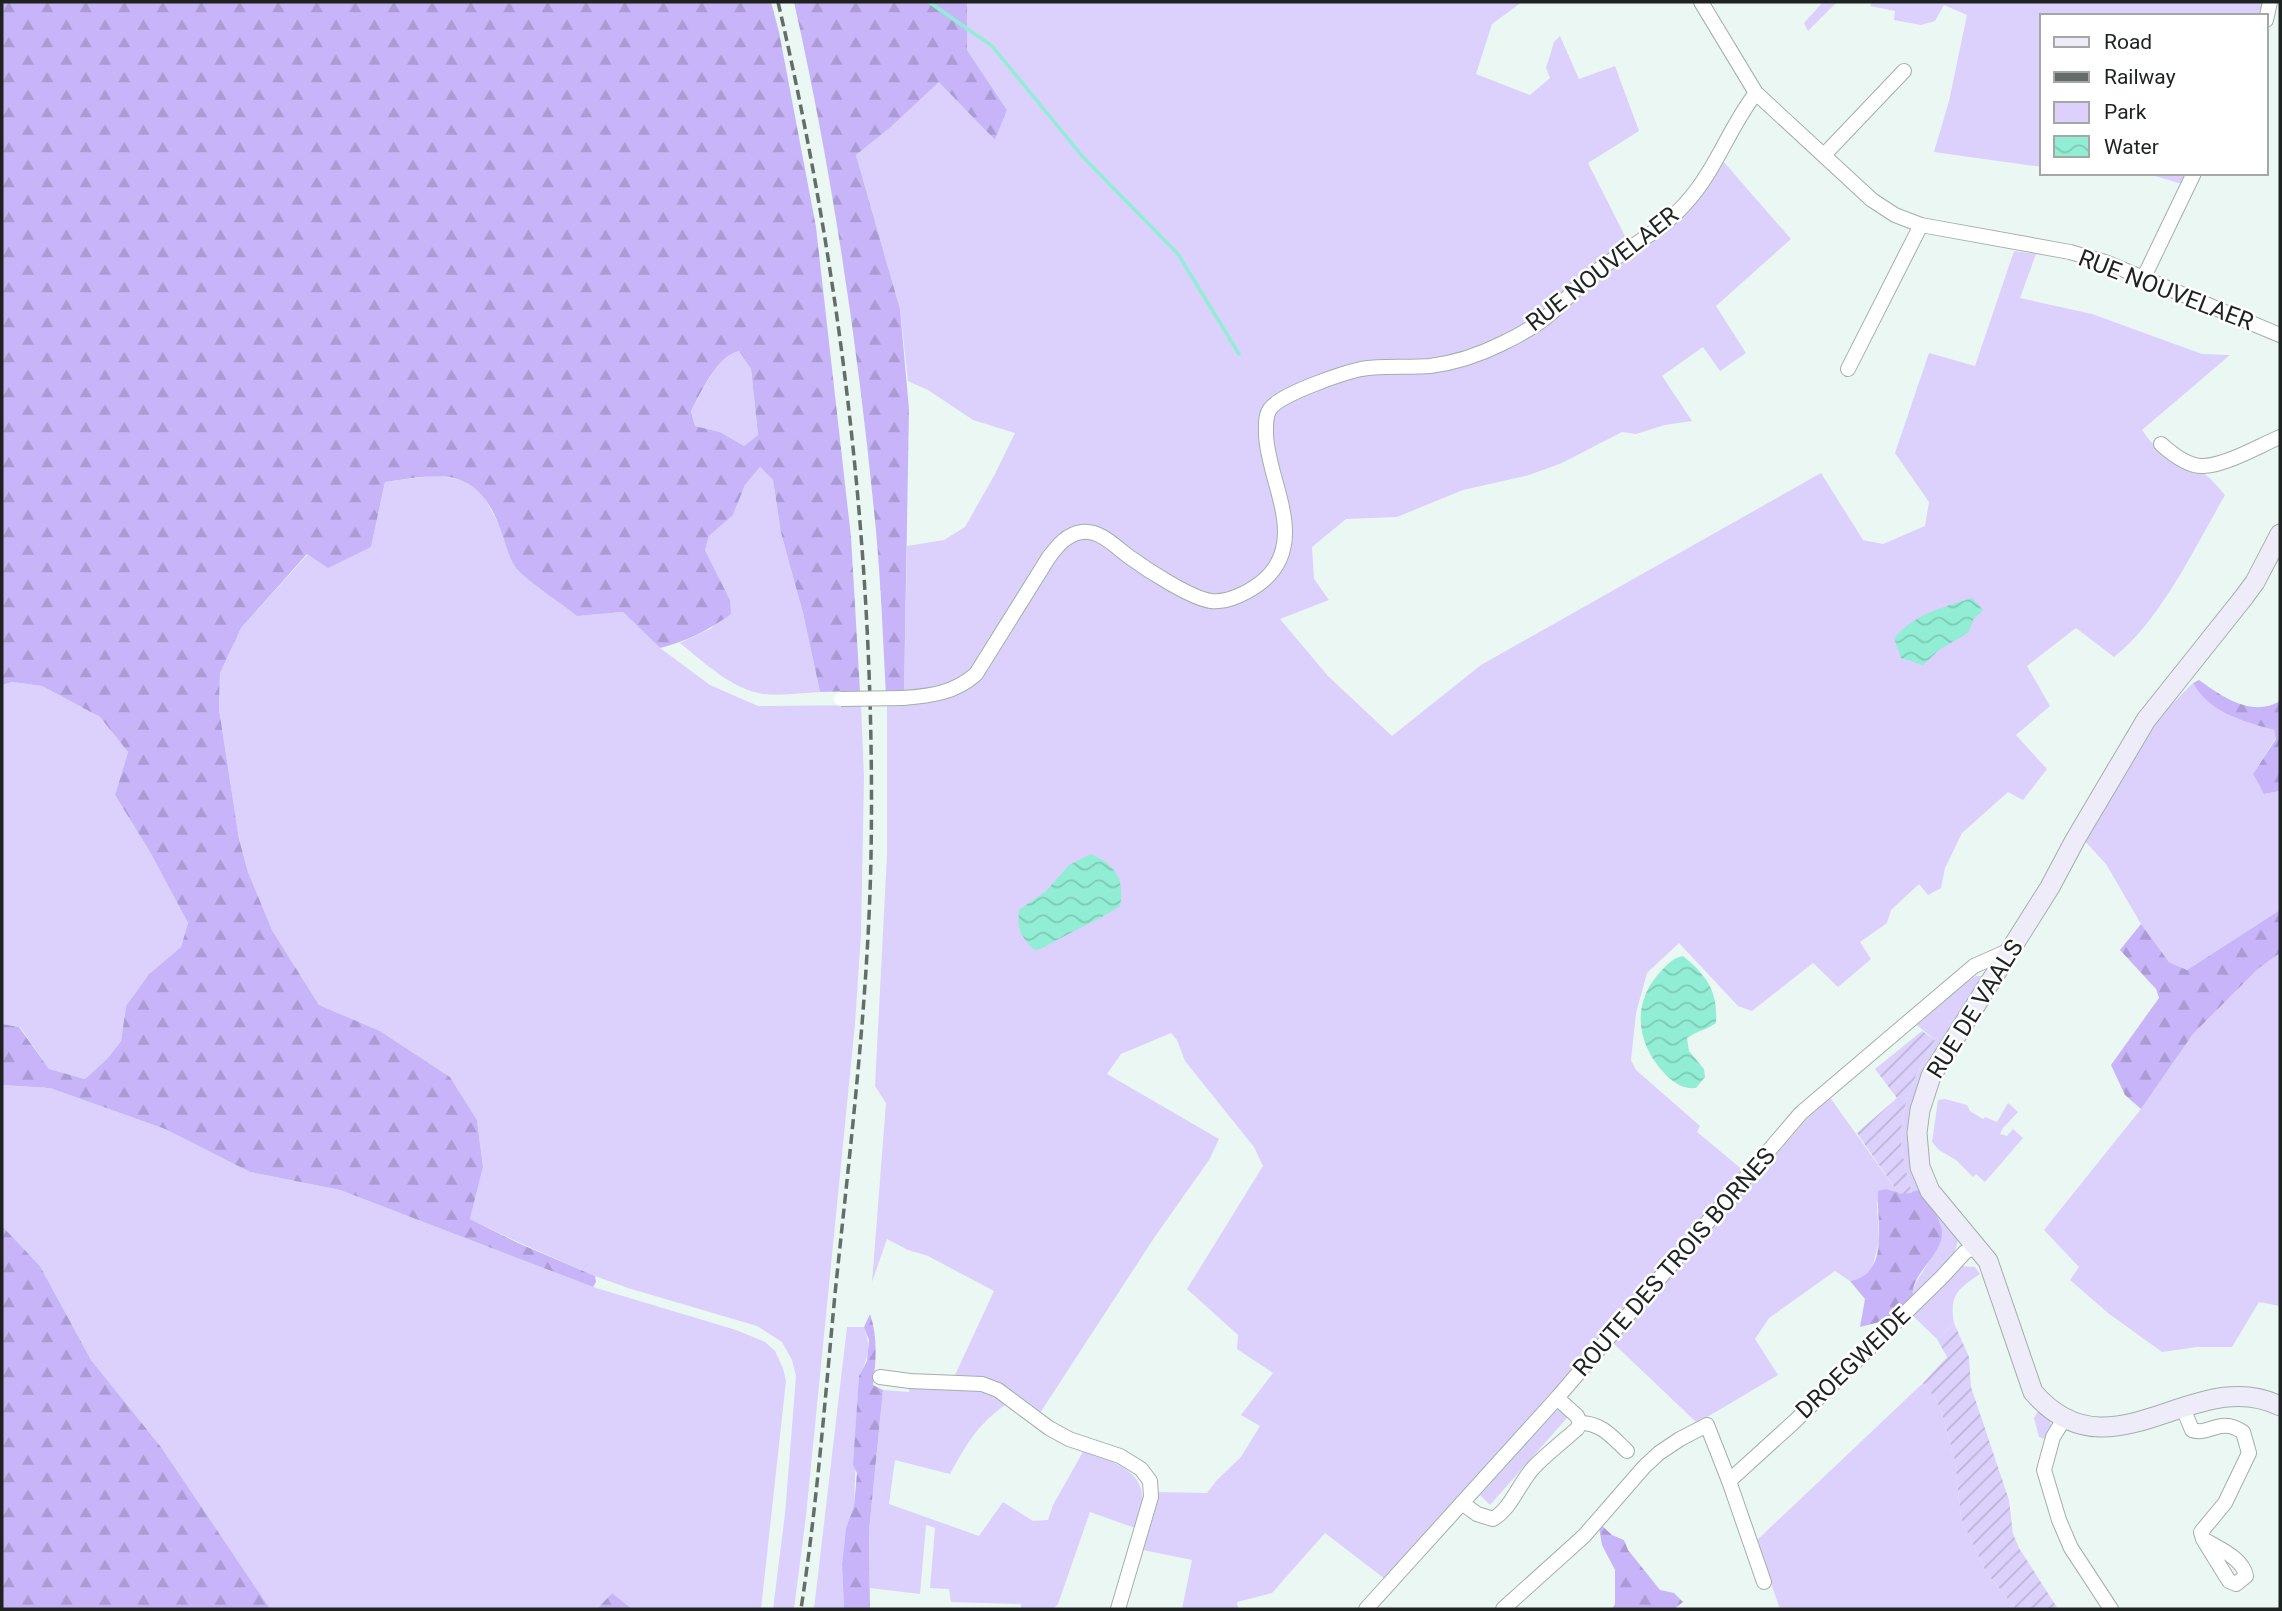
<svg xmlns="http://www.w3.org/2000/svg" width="2282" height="1611" font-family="Roboto,sans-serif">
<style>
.green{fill:#dcd1fc}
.forest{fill:url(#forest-firs);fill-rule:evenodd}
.garden{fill:url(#garden-furrows)}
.water{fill:url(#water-waves)}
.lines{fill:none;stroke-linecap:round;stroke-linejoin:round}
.stream{stroke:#91edd3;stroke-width:3.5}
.minor-casing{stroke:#a3afab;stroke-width:16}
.secondary-casing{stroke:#a3afab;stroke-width:21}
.minor{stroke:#fff;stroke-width:14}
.secondary{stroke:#efecfa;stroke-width:19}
.rail{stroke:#656d6a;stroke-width:3.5;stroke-dasharray:10 5;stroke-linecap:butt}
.minor-bridge-casing{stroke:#a3afab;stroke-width:16;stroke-linecap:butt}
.minor-bridge{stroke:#fff;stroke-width:14}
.labels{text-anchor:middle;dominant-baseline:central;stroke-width:5;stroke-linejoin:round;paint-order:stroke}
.street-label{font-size:24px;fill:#1e2321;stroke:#fff}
</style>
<defs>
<pattern id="forest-firs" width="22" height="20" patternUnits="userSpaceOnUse" patternTransform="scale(1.75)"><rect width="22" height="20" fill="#c8b5f9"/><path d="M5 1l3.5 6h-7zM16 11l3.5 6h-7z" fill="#ab9bd5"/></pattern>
<pattern id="garden-furrows" width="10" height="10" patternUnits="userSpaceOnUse" patternTransform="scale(1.75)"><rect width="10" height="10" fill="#dcd1fc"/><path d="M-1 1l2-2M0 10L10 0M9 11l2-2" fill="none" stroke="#bcb3d8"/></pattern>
<pattern id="water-waves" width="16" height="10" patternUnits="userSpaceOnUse" patternTransform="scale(1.75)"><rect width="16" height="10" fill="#91edd3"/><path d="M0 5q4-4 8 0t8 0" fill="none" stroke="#7dcbb5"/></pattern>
</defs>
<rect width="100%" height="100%" fill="#ebf7f3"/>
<g class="green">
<path d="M 967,2 L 1522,2 L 1492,24 L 1476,74 L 1530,95 L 1550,78 L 1546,68 L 1554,42 L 1560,36 L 1579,79 L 1615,66 L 1639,131 L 1588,163 L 1629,244 L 1548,312 L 1470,354 L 1302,383 L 1282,391 L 1271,399 L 1264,411 L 1260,444 L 1279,509 L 1282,526 L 1274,560 L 1262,576 L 1235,593 L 1205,597 L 1074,528 L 963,682 L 904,694 L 907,546 L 944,540 L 965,527 L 995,474 L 1015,433 L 973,420 L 928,390 L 908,381 L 900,309 L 856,155 L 891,127 L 940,81 L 995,140 L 1007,110 L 967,50 Z"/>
<path d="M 1823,2 L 1837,2 L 1808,31 L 1804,23 Z"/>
<path d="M 1872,2 L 2264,2 L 2258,16 L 2042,16 L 2042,167 L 1934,152 L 1949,101 L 1967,15 L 1944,5 L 1935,21 L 1921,25 L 1894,20 L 1895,11 L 1870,6 Z"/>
<path d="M 1723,161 L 1791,239 L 1716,306 L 1746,353 L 1720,371 L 1703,347 L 1662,376 L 1692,421 L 1665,425 L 1636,434 L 1622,432 L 1562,463 L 1529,475 L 1463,490 L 1397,517 L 1346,519 L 1312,547 L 1314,579 L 1329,600 L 1280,619 L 1328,676 L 1392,736 L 1481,665 L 1821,473 L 1863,540 L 1883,544 L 1925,526 L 1929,502 L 1895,453 L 1929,353 L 1975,366 L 2014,251 L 2036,254 L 2020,298 L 2092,314 L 2202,354 L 2230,355 L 2142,430 C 2160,457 2174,457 2201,472 C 2210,477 2218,487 2225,495 C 2195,547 2161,620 2114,657 L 2076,628 L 2027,666 L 2050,706 L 2016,735 L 2047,769 L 2023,800 L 2008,792 L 1962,833 L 1945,868 L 1941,888 L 1928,895 L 1919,884 L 1891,910 L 1887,923 L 1860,942 L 1871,959 L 1838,987 L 1813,963 L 1752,1011 L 1738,1006 L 1679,943 L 1647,973 L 1636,1013 L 1631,1060 L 1636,1070 L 1700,1126 L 1697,1132 L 1744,1171 L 1457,1503 L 1385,1579 L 1325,1533 L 1272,1593 L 1237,1602 L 1238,1609 L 1182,1609 L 1192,1560 L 1143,1550 L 1156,1492 L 1207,1493 L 1217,1480 L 1241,1457 L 1260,1426 L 1241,1415 L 1273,1373 L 1237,1349 L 1238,1335 L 1187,1289 L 1263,1166 L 1254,1147 L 1185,1061 L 1177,1040 L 1171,1033 L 1121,1054 L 1107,1074 L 1219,1139 L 1209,1160 L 1154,1238 L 1040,1413 L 1015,1398 C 980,1421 970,1438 950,1474 L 895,1460 L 889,1504 L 979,1536 L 1003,1502 L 1033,1521 L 1048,1520 L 1053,1505 L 1084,1450 C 1107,1460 1145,1469 1142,1501 C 1141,1509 1137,1519 1135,1528 L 1090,1512 L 1058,1604 L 1053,1609 L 1021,1609 L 1021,1604 L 951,1602 L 949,1589 L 930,1588 L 935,1528 L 926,1525 L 920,1594 L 870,1588 L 869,1531 L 883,1390 L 909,1392 L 910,1374 L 955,1375 L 994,1291 L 928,1256 L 908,1250 L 887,1239 L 872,1282 L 886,1103 L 875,1086 L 887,855 L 887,704 L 966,686 L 1058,552 C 1071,541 1078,536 1096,538 L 1198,600 L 1259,588 L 1290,531 L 1290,509 L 1272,447 L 1272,414 L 1287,400 L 1361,372 L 1473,360 L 1583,287 L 1663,229 Z"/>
<path d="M 2145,173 L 2186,173 L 2182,184 Z"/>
<path d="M 739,351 L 751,369 L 758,435 L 744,446 L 720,432 L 695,426 L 691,411 C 703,391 715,358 739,351 Z"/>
<path d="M 760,467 L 773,480 L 781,533 L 803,613 L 820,692 C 802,693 782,696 764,694 C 732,690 704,662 680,643 L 712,628 L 730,600 L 705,550 L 709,536 L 733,515 L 745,485 Z"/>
<path d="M 437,475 L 465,481 L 482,493 L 498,523 L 577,616 L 623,612 L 660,648 L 710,685 L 758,706 L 861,705 L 864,777 L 861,934 L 855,1024 L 806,1516 L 794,1609 L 773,1609 L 785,1514 L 796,1376 L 792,1360 L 782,1342 L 757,1326 L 628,1288 L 595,1276 L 518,1242 L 470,1219 L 483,1167 L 477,1120 L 450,1077 L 380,1031 L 319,1005 L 272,930 L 248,872 L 239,839 L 219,709 L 220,673 L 241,628 L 308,554 L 371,547 L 385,482 Z"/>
<path d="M 12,682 L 42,686 L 100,717 L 128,752 L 115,795 L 150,852 L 188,923 L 181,947 L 149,974 L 126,1006 L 121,1041 L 107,1059 L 85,1079 L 49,1069 L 20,1027 L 2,1024 L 2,685 Z"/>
<path d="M 2193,683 C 2208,708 2247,722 2274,730 L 2276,738 L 2253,774 L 2264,794 L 2280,791 L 2280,910 L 2187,970 L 2169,962 L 2141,924 L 2106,864 L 2084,840 L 2154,722 Z"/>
<path d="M 2280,953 L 2280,1306 L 2259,1302 L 2232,1347 L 2197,1347 L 2162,1352 L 2108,1313 L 2070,1280 L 2079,1267 L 2044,1230 L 2141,1109 L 2193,1034 L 2259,968 Z"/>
<path d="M 1976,976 L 1982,976 L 1982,981 L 1941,1042 L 1924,1076 L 1910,1135 L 1958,1240 C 1955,1263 1929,1281 1913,1298 L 1912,1292 L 1916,1282 L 1938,1248 L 1940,1223 L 1921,1189 L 1912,1193 C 1908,1178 1904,1164 1902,1149 C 1897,1109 1916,1074 1935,1040 L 1917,1025 L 1962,985 Z"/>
<path d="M 2,1085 L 50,1088 L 165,1129 L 250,1172 L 340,1190 L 593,1287 L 736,1330 L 765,1342 L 775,1351 L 783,1368 L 786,1381 L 761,1609 L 632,1609 L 612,1593 L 597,1609 L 269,1609 L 161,1447 L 91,1360 L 40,1266 L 2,1226 Z"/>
<path d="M 1829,1096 L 1899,1194 L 1887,1189 L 1877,1203 L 1879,1242 L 1872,1269 L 1862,1279 L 1850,1281 L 1835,1271 L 1769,1318 L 1755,1339 L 1778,1375 L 1697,1423 L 1613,1343 L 1819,1105 Z"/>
<path d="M 1945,1099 L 1967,1105 L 1970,1111 L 1983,1119 L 1985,1117 L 1997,1122 L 2008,1103 L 2018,1112 L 2003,1128 L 2000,1134 L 2007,1136 L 2013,1129 L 2023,1138 L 1985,1182 L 1976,1174 L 1973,1177 L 1956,1160 L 1939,1150 L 1932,1142 L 1938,1100 Z"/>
<path d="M 1961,1266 L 1975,1267 L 1980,1274 C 1958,1289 1949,1295 1954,1323 L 1937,1339 L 1912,1315 Z"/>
<path d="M 847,1327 L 864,1327 C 871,1345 869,1358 859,1376 L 854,1506 L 846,1528 L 842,1564 L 844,1609 L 814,1609 Z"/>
<path d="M 1923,1383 L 1935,1398 L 1942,1413 L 1955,1461 L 1961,1518 L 1986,1572 L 2016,1609 L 1780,1609 L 1756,1541 Z"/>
<path d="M 1556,1410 L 1565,1412 L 1567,1418 L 1490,1505 L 1480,1495 Z"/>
<path d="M 2038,1411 L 2050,1421 L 2051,1425 L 2044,1439 L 2039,1437 L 2034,1418 Z"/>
</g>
<g class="forest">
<path d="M 2,2 L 771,2 L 779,32 L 816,227 L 851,537 L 860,691 L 820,692 L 803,613 L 781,533 L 773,480 L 760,467 L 745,485 L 733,515 L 709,536 L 705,550 L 730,600 L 731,614 C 709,630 687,641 660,648 L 623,612 L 577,616 C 560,602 531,584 517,569 C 509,560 505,540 500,528 C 477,466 442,473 385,482 L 371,547 L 328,568 L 307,554 L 241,628 L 220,673 L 219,709 L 239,839 L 248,872 L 272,930 L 319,1005 L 380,1031 L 450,1077 L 477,1120 L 483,1167 L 470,1219 L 518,1243 L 595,1276 L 596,1282 L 593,1287 L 340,1190 L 250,1172 L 165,1129 L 50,1088 L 2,1085 L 2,1024 L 19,1027 L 49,1069 L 85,1079 L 107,1059 L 121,1041 L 126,1006 L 149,974 L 181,947 L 188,923 L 150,852 L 115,795 L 128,752 L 100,717 L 42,686 L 12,682 L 2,685 ZM 739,351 L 751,369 L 758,435 L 744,446 L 720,432 L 695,426 L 691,411 C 702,391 716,357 739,351 Z"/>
<path d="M 794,2 L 967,2 L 967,50 L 1007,110 L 995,140 L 939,82 L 891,127 L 856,155 L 900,309 L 909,409 L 904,694 L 886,695 C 883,640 881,585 876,531 C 859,353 833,176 794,2 Z"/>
<path d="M 2199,680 C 2221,696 2252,718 2280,701 L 2280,791 L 2264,794 L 2253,774 L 2276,739 L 2274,730 C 2243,721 2210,713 2193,683 Z"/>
<path d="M 2280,910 L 2280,953 L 2259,968 L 2193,1034 L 2141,1109 L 2125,1095 L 2111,1065 L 2159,998 L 2156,989 L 2120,950 L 2141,924 L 2169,962 L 2187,970 Z"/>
<path d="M 1887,1189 C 1900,1194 1908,1194 1921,1189 C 1927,1202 1943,1220 1942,1234 C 1941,1258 1909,1274 1913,1298 L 1891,1319 L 1860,1327 L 1865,1299 L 1850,1281 C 1891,1274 1876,1221 1878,1191 Z"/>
<path d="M 2,1226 L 40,1266 L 91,1360 L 161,1447 L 270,1609 L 2,1609 Z"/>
<path d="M 870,1314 C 878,1337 876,1361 873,1385 L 883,1390 L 869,1531 L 870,1609 L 844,1609 L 842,1564 L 846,1528 L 854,1506 L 857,1473 L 853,1465 L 859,1376 L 867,1361 L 869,1340 L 864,1327 Z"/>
<path d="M 1600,1524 L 1612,1535 L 1624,1540 L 1628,1550 L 1660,1590 L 1674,1593 L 1683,1602 L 1674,1609 L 1612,1609 L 1615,1604 L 1615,1570 L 1602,1545 L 1599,1527 Z"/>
<path d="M 612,1593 L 632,1609 L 597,1609 Z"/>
</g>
<g class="garden">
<path d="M 1922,1031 L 1935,1040 C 1916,1073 1897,1109 1902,1149 C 1904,1164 1908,1178 1912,1193 L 1899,1194 L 1857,1133 L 1897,1098 L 1875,1069 Z"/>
<path d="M 1954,1323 L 1969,1357 L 1971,1387 L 2009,1500 L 2013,1534 L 2019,1548 L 2058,1609 L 2016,1609 L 1986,1572 L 1961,1518 L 1955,1461 L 1942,1413 L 1935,1398 L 1923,1383 L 1947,1357 L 1937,1339 Z"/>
</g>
<g class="water">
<path d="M 1972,598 L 1983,610 L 1973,620 L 1969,632 L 1939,650 L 1923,665 L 1901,658 L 1894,638 C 1918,612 1939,609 1972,598 Z"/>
<path d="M 1091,854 C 1116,865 1125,880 1120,906 C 1099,920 1077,929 1055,941 C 1047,945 1044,949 1035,950 C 1021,938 1017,928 1019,910 L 1046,891 L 1069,865 Z"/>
<path d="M 1683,956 C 1707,976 1718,991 1716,1023 C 1707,1030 1696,1031 1687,1038 L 1689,1051 L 1704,1069 L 1705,1077 L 1696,1088 C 1683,1089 1676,1084 1667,1076 C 1636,1045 1630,1003 1662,970 C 1669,963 1673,958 1683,956 Z"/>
</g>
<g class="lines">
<path class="stream" d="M 929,2 L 992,46 L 1083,157 L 1178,254 L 1239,354"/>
<defs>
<g id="minor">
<path d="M 1701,2 L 1756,93 L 1872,200 L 1895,215 L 1921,225 L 2070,252 L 2105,262 L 2280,335"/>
<path d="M 2266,20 L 2270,2"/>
<path d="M 1824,155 L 1904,71"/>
<path d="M 2144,277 L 2194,173"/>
<path d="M 1848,369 L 1921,225"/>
<path d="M 2161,444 C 2172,454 2188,467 2204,466 C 2226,465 2259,446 2280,437"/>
<path d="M 903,698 C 930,696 955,693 976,674 L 1049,557 C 1058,545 1067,534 1082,532 C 1100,530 1115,546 1128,556 C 1146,569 1190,598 1211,601 C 1229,603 1251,591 1264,580 C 1309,540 1268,482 1266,435 C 1266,426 1265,416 1270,409 C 1280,394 1343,373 1361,369 C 1384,365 1407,368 1430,366 C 1454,363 1479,355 1501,344 C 1518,336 1536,326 1550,314 C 1566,300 1580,283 1597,271 C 1626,249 1661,231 1685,204 C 1716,171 1729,127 1756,93"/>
<path d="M 880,1377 L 910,1381 L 982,1384 L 998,1390 L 1049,1428 L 1069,1439 L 1120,1456 L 1141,1469 L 1150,1481 L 1151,1497 L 1118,1609"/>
<path d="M 2183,1408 L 2192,1430 C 2211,1436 2219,1416 2243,1432 L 2249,1453 L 2225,1503 L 2201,1532 L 2203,1539 L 2229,1581 L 2236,1584 L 2246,1576 C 2243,1558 2218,1548 2203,1539"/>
<path d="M 2064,1419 L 2053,1437 L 2044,1470 L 2059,1520 L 2071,1548 L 2111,1609"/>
<path d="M 1580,1423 C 1602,1423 1612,1437 1627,1451"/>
<path d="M 1729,1481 L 1795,1421 L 1942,1277 L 1965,1252 L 1976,1247"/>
<path d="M 1462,1503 L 1477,1514 L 1493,1519 C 1513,1507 1519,1482 1535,1466 C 1548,1453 1563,1441 1577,1429 L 1580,1423 L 1577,1416 L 1557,1398"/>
<path d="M 1366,1609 L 1557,1398 L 1801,1113 L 1974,966 L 2010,950"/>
<path d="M 1503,1609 L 1584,1536 L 1644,1467 L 1659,1453 L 1680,1439 L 1707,1425 L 1729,1481 L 1764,1582"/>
</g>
<path id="secondary" d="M 2280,534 L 2255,582 L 2244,597 L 2146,720 L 2075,840 L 2050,887 L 1931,1076 L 1920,1110 L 1917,1133 L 1920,1167 L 1930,1191 L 1988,1261 L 2033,1392 C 2111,1483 2195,1363 2280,1406"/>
</defs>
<use href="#minor" class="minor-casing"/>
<use href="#secondary" class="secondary-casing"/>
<use href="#minor" class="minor"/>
<use href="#secondary" class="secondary"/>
<path class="rail" d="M 778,2 C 843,281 876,570 871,857 C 868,1003 850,1149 835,1294 C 825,1399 817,1505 801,1609"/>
<defs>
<path id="minor-bridge" d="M 841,699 L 903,698"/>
</defs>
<use href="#minor-bridge" class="minor-bridge-casing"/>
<use href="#minor-bridge" class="minor-bridge"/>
</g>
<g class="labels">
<g class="street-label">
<text transform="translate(1602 269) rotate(-38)">RUE NOUVELAER</text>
<text transform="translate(2166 290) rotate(21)">RUE NOUVELAER</text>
<text transform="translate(1975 1009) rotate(-58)">RUE DE VAALS</text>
<text transform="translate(1674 1262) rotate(-49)">ROUTE DES TROIS BORNES</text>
<text transform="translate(1853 1363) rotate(-44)">DROEGWEIDE</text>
</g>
</g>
<rect width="2282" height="1611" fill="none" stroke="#1e2321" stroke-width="7"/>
<rect x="2040" y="14" width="228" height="161" fill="#ffffff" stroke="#a5a7a6" stroke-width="2"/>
<rect x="2054" y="37" width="35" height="10" fill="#efecfa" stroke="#a5a7a6" stroke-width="2"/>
<text x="2104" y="49" font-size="21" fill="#1e2321">Road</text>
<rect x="2054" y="72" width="35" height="10" fill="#656d6a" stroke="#a5a7a6" stroke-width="2"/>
<text x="2104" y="84" font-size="21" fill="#1e2321">Railway</text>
<rect x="2054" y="102" width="35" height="21" fill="#dcd1fc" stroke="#a5a7a6" stroke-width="2"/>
<text x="2104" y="119" font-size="21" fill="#1e2321">Park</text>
<rect x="2054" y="136" width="35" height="21" fill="url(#water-waves)" stroke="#a5a7a6" stroke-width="2"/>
<text x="2104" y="154" font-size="21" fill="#1e2321">Water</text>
</svg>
